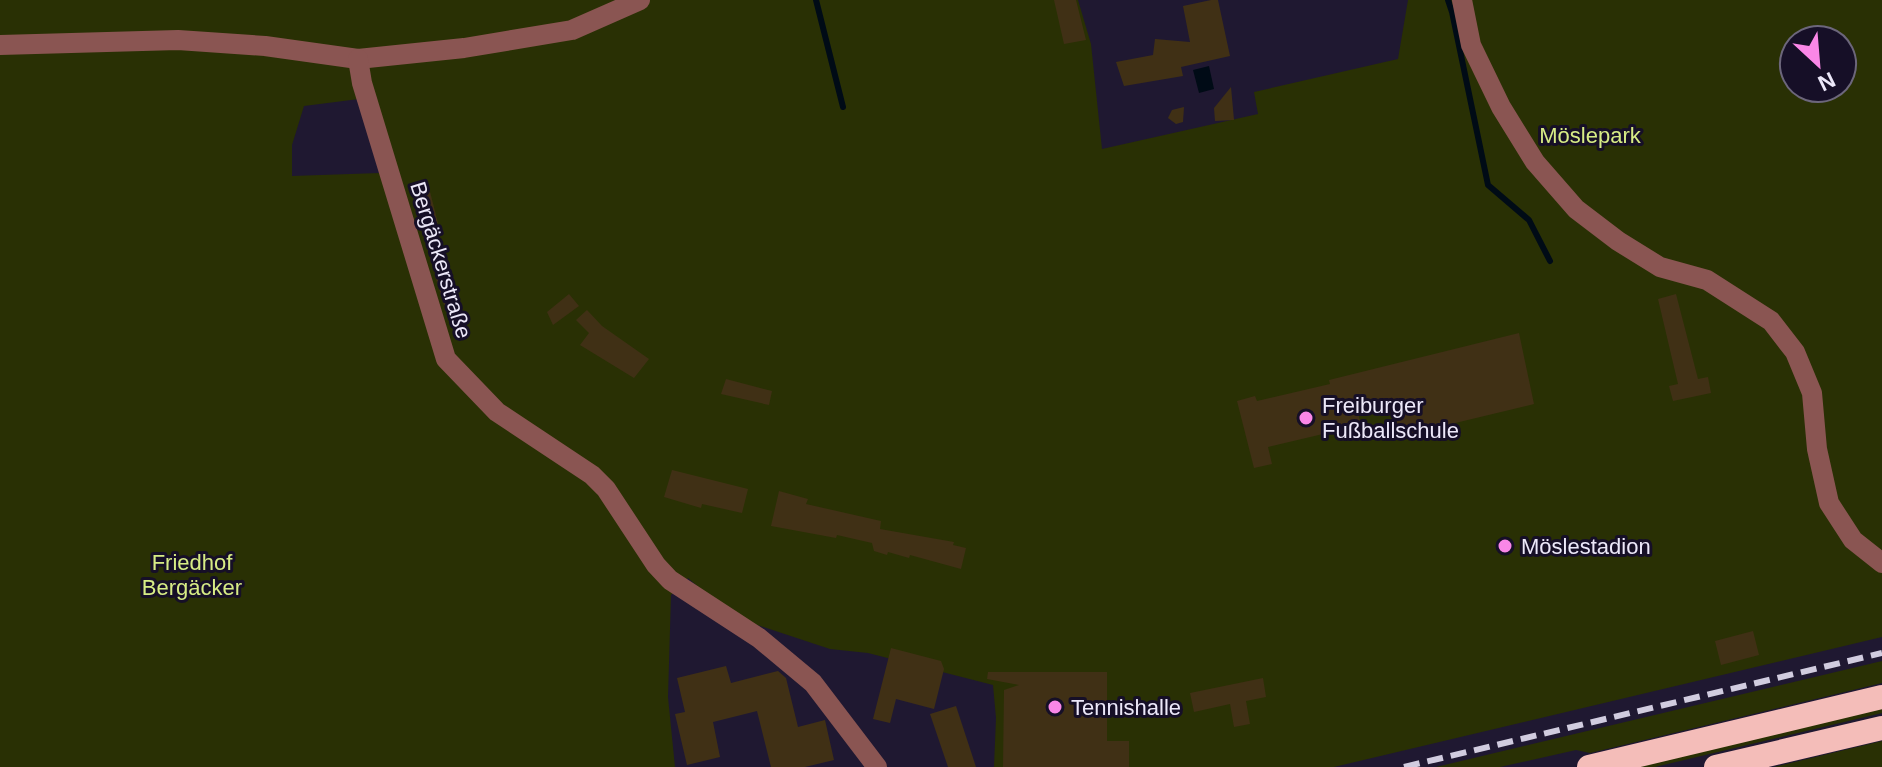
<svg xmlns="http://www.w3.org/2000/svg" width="1882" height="767" font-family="Arial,sans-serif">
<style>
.green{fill:#293004;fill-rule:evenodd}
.water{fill:#000b16}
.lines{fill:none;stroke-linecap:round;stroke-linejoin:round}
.stream{stroke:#000b16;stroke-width:6}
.building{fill:#403015}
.minor{stroke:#8a5552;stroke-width:20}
.highway{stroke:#f4bdb9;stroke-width:24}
.rail{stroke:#d1ccdf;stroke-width:6;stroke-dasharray:16 8;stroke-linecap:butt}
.poi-dot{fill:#fa87e7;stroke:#160f27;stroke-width:3}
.labels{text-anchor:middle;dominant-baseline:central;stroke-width:6;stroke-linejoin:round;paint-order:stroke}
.park-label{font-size:22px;fill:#d7ec85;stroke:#160f27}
.street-label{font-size:22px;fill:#ece8f9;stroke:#160f27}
.poi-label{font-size:22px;fill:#ece8f9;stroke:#160f27;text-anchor:start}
</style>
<rect width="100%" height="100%" fill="#1f1831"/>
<g class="green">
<path d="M 0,0 L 1078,0 L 1091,44 L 1102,149 L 1258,114 L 1254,92 L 1398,59 L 1408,0 L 1882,0 L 1882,637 L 1334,767 L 994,767 L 996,718 L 993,685 L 868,653 L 830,649 L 751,623 L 725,610 L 688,578 L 671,595 L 668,697 L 675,767 L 0,767 ZM 1794,40 L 1842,40 L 1842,88 L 1794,88 ZM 359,99 L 380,173 L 292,176 L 292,145 L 304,106 Z"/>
<path d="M 1882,661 L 1882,683 L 1590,753 L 1576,750 L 1500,767 L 1436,767 Z"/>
<path d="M 1882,708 L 1882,713 L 1655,767 L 1630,767 Z"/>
<path d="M 1882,741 L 1882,767 L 1774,767 Z"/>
</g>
<path class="water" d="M 1209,66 L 1214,89 L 1199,93 L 1193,70 Z"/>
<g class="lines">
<g class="stream">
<path d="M 816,0 L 843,107"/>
<path d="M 1448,0 L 1452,12 L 1488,185 L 1529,220 L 1550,261"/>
</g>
</g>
<g class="building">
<path d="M 1054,0 L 1076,0 L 1086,40 L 1064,44 Z"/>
<path d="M 1211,0 L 1218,0 L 1230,56 L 1181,67 L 1183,76 L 1124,86 L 1116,62 L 1153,55 L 1155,39 L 1190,42 L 1183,6 Z"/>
<path d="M 1231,87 L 1234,120 L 1215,121 L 1214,108 Z"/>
<path d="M 1184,107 L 1183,122 L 1176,124 L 1168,118 L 1172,110 Z"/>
<path d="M 429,188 L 438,223 L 424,227 L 415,192 Z"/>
<path d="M 449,272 L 457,301 L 444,305 L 435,276 Z"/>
<path d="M 569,294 L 579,306 L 553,325 L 547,312 Z"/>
<path d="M 1676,294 L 1698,379 L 1708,377 L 1711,393 L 1673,401 L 1669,386 L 1678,384 L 1658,299 Z"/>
<path d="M 587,310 L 602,326 L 649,359 L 634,378 L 580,345 L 589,333 L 576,320 Z"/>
<path d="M 1519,333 L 1534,404 L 1397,437 L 1389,405 L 1358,413 L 1361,425 L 1268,447 L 1272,464 L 1254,468 L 1237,401 L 1255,396 L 1257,401 L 1330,384 L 1329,380 Z"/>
<path d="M 726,379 L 772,391 L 769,405 L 721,394 Z"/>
<path d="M 672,470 L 748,489 L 742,513 L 702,504 L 701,508 L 664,497 Z"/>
<path d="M 779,491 L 808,499 L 806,504 L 881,521 L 880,529 L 954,542 L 953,545 L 966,548 L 961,569 L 910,555 L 909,558 L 888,552 L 887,555 L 874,551 L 872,543 L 837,535 L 836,538 L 771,526 Z"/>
<path d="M 1753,631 L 1759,655 L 1721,665 L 1715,641 Z"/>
<path d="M 891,648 L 941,661 L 944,669 L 934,709 L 896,699 L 890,723 L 873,719 Z"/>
<path d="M 726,666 L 731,683 L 778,671 L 786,678 L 798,727 L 825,720 L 834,760 L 805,767 L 771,767 L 757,711 L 713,722 L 720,757 L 687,765 L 675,714 L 685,712 L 677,678 Z"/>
<path d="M 988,672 L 1107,672 L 1107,741 L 1129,741 L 1129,767 L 1003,767 L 1004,690 L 1019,685 L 987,679 Z"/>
<path d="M 1263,678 L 1266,697 L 1246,701 L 1250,724 L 1234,727 L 1230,704 L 1194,712 L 1190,693 Z"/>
<path d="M 956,706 L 976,767 L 948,767 L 930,714 Z"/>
</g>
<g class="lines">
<g class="minor">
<path d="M 1462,0 L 1471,45 L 1501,107 L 1535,162 L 1576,209 L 1618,241 L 1660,267 L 1707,280 L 1771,321 L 1795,352 L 1812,393 L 1817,449 L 1829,503 L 1853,540 L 1882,563"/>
<path d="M 0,45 L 178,40 L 265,46 L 358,59 L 464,48 L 572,30 L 640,0"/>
<path d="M 358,59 L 362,83 L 446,359 L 497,412 L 592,475 L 606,489 L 656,565 L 670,580 L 759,638 L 813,683 L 877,767"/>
</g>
<g class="highway">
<path d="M 1589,767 L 1882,697"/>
<path d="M 1716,767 L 1882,728"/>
</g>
<path class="rail" d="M 1404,767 L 1882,653"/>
</g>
<g class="poi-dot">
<circle cx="1306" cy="418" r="8"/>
<circle cx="1505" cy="546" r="8"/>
<circle cx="1055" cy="707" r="8"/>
</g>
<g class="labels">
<g class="park-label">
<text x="1590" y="135">Möslepark</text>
<text x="192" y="562">Friedhof<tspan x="192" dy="25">Bergäcker</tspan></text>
</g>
<g class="street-label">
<text transform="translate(441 260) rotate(73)">Bergäckerstraße</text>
</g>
<g class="poi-label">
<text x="1322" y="405">Freiburger<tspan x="1322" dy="25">Fußballschule</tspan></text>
<text x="1521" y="546">Möslestadion</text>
<text x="1071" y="707">Tennishalle</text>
</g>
</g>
<g transform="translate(1818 64) rotate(154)"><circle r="38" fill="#160f27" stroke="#6c667b" stroke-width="2"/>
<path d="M0-6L14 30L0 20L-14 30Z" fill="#fa87e7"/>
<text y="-12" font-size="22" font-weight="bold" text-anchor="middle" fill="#ece8f9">N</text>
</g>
</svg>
